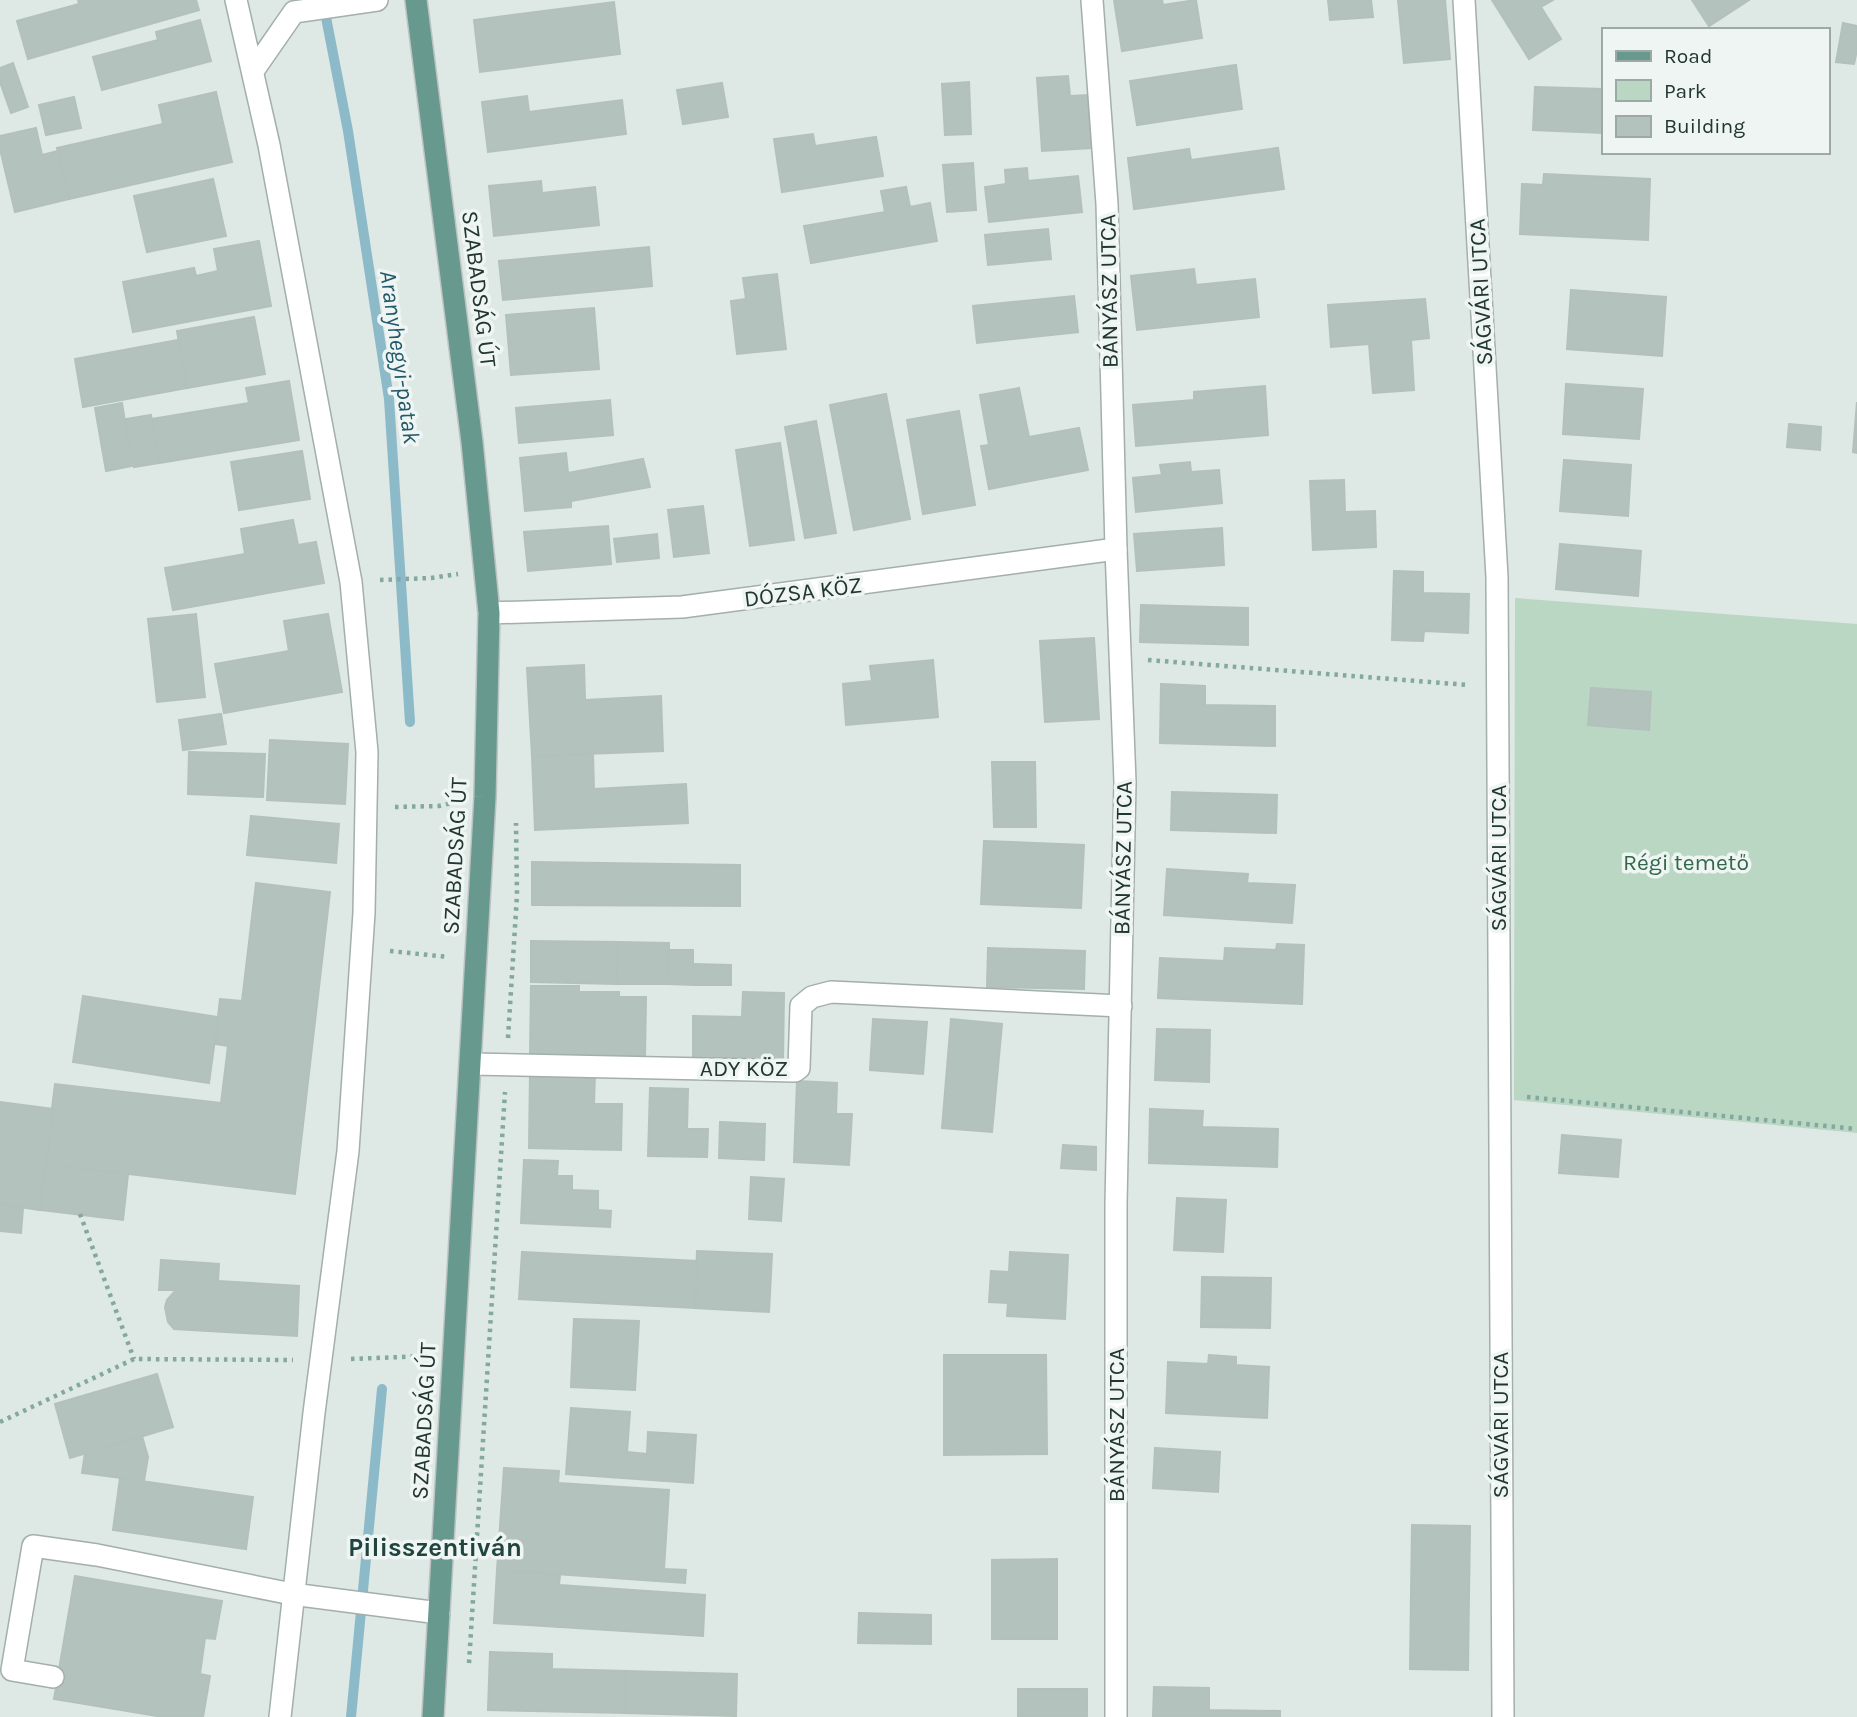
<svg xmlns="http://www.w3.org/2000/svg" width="1857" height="1717" font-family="Karla,sans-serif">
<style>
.green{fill:#b9d7c3}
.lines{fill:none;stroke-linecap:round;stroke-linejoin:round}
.stream{stroke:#8cbac8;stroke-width:10}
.building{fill:#b4c2bd;stroke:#b2c1bb;stroke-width:2}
.minor-casing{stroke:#a2afab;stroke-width:24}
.major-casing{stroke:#bdc3c2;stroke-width:24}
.path{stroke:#82a89f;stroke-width:4.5;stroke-dasharray:3.5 5;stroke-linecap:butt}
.minor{stroke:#fff;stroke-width:21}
.major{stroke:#68998f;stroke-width:21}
.labels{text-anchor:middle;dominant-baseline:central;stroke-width:7;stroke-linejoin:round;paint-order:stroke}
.street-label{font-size:23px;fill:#223632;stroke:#eef5f2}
.park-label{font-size:23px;fill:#31684a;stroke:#eef5f2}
.water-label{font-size:24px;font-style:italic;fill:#23596a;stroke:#eef5f2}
.quarter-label{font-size:26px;font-weight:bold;fill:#20453e;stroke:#eef5f2}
</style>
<rect width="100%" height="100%" fill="#dee8e4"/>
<path class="green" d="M 1515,598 L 1857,624 L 1857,1133 L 1514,1100 Z"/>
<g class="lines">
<g class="stream">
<path d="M 324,7 L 348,131 L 389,399 L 410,722"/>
<path d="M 351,1717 L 382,1389"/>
</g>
</g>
<g class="building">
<path d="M 78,0 L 196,0 L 199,10 L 28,59 L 17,21 L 79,4 Z"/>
<path d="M 1114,0 L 1162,0 L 1163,5 L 1196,0 L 1202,38 L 1122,51 Z"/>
<path d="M 1328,0 L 1371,0 L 1373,17 L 1330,20 Z"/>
<path d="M 1398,0 L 1445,0 L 1450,59 L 1404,63 Z"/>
<path d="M 1492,0 L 1553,0 L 1541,7 L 1561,39 L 1529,59 Z"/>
<path d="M 1692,0 L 1749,0 L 1709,26 Z"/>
<path d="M 614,2 L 620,54 L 480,72 L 474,20 Z"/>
<path d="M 200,20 L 211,61 L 102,90 L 93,57 L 158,40 L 156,32 Z"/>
<path d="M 1843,23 L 1857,26 L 1857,50 L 1854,64 L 1836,62 Z"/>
<path d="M 13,63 L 28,107 L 11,113 L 0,82 L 0,68 Z"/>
<path d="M 1236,65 L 1242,109 L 1137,125 L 1130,81 Z"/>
<path d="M 1068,76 L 1070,96 L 1088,95 L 1092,148 L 1042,151 L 1037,78 Z"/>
<path d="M 969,82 L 971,134 L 945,135 L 942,84 Z"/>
<path d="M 722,83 L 728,117 L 683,124 L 677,90 Z"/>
<path d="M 1535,87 L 1603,89 L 1603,133 L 1533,130 Z"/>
<path d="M 216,92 L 232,162 L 69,199 L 57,148 L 163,124 L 159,105 Z"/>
<path d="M 527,96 L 529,112 L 622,100 L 626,134 L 488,152 L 482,102 Z"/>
<path d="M 74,97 L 81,128 L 46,135 L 39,105 Z"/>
<path d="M 36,128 L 42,155 L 58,151 L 69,199 L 15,212 L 0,149 L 0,136 Z"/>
<path d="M 813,134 L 815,146 L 876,137 L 883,176 L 782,192 L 774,139 Z"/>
<path d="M 1278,148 L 1284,189 L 1134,209 L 1128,158 L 1189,149 L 1191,160 Z"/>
<path d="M 973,163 L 976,210 L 947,212 L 943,165 Z"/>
<path d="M 1027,168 L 1028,181 L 1078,176 L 1082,212 L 989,222 L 985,187 L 1006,184 L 1005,170 Z"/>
<path d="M 1544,174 L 1650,179 L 1648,240 L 1520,234 L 1522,184 L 1543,185 Z"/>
<path d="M 213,179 L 226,236 L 147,252 L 134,196 Z"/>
<path d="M 541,181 L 542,193 L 595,187 L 599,225 L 494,236 L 489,186 Z"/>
<path d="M 906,187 L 910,207 L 930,203 L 937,241 L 811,263 L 804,226 L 885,212 L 881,191 Z"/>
<path d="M 1048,229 L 1051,259 L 988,265 L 985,235 Z"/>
<path d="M 259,241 L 271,306 L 133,332 L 123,282 L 194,268 L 196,276 L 218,271 L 214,249 Z"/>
<path d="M 649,247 L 652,286 L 503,300 L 499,261 Z"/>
<path d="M 1194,269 L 1196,285 L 1255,279 L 1259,317 L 1137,330 L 1131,276 Z"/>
<path d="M 777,274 L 786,349 L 737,354 L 731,301 L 746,299 L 743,278 Z"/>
<path d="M 1571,290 L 1666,297 L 1662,356 L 1567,349 Z"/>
<path d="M 1074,296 L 1078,332 L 977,343 L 973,306 Z"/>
<path d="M 1425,299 L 1429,338 L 1411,340 L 1414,390 L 1373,393 L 1369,344 L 1331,347 L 1328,305 Z"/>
<path d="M 594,308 L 599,369 L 511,375 L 506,315 Z"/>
<path d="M 254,317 L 265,374 L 187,388 L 177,331 Z"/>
<path d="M 178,340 L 187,388 L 83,407 L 75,359 Z"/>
<path d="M 289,381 L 299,440 L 159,463 L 151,419 L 249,403 L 246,388 Z"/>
<path d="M 1566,384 L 1643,389 L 1639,439 L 1563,434 Z"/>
<path d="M 1265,386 L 1268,435 L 1136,446 L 1133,405 L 1194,400 L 1194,392 Z"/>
<path d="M 1019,388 L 1029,437 L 1079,428 L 1088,470 L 989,489 L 981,446 L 989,445 L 980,395 Z"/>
<path d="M 886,394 L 910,519 L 854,530 L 830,405 Z"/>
<path d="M 610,400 L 613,435 L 519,443 L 516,408 Z"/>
<path d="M 1857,402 L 1857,453 L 1853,452 Z"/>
<path d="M 122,403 L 132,466 L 106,471 L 95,408 Z"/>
<path d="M 959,411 L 975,505 L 923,514 L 907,420 Z"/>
<path d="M 151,415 L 159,463 L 134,467 L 126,419 Z"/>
<path d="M 816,421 L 836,533 L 805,538 L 785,427 Z"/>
<path d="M 1789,424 L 1821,427 L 1820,450 L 1787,447 Z"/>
<path d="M 780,443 L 794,540 L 750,546 L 736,450 Z"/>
<path d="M 302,451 L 310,499 L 239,510 L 231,462 Z"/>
<path d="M 566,453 L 568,473 L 643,459 L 650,487 L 571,501 L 571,507 L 525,511 L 520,458 Z"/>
<path d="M 1564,460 L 1631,465 L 1628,516 L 1560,511 Z"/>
<path d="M 1190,462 L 1191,472 L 1219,470 L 1222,503 L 1136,512 L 1133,478 L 1162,475 L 1160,465 Z"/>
<path d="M 1344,480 L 1345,512 L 1375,511 L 1376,547 L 1313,550 L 1310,481 Z"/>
<path d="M 703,506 L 709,553 L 674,557 L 668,510 Z"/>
<path d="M 293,520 L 298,545 L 316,542 L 324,583 L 173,610 L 165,568 L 245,554 L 241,529 Z"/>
<path d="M 608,526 L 611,564 L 528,571 L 524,532 Z"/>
<path d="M 1222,528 L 1224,565 L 1137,571 L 1134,534 Z"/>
<path d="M 657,534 L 659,558 L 617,562 L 614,539 Z"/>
<path d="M 1560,544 L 1641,551 L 1638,596 L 1556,589 Z"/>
<path d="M 1394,571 L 1423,572 L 1423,593 L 1469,594 L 1468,633 L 1424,631 L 1423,641 L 1392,640 Z"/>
<path d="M 1141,605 L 1248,608 L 1248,645 L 1140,642 Z"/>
<path d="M 196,614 L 205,697 L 157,702 L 148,619 Z"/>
<path d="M 328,614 L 342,692 L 224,713 L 215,664 L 289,651 L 284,621 Z"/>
<path d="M 1094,638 L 1099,719 L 1045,722 L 1040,641 Z"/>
<path d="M 933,660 L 938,717 L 846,725 L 843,684 L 872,681 L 870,666 Z"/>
<path d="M 584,665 L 585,700 L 661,696 L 663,751 L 532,756 L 527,668 Z"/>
<path d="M 1161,684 L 1205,686 L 1205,705 L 1275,706 L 1275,746 L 1160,743 Z"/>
<path d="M 1591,688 L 1651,692 L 1649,730 L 1588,725 Z"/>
<path d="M 221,714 L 226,744 L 183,750 L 179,720 Z"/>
<path d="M 270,740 L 348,744 L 345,804 L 267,800 Z"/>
<path d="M 189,752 L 265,754 L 263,797 L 188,794 Z"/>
<path d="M 593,754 L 594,789 L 686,784 L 688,823 L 535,830 L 532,756 Z"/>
<path d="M 992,762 L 1035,762 L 1036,827 L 994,827 Z"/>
<path d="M 1172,792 L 1277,795 L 1276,833 L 1171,830 Z"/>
<path d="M 251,816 L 339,824 L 336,863 L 247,855 Z"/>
<path d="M 984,841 L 1084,845 L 1081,908 L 981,904 Z"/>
<path d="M 532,862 L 740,865 L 740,906 L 532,905 Z"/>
<path d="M 1167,869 L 1248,874 L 1247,883 L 1295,885 L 1292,923 L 1164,915 Z"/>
<path d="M 256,883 L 330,892 L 295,1194 L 45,1164 L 55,1084 L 221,1103 L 228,1046 L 215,1044 L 220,999 L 242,1001 Z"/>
<path d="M 531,941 L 618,942 L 617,984 L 531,982 Z"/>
<path d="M 618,942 L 669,943 L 669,984 L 617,984 Z"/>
<path d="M 1277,944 L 1304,945 L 1302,1004 L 1158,998 L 1160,958 L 1224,961 L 1225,948 L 1276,950 Z"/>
<path d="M 988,948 L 1085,951 L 1084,989 L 987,987 Z"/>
<path d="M 668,950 L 693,950 L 693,985 L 669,984 Z"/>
<path d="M 693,964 L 731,965 L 731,985 L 693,985 Z"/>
<path d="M 531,986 L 579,986 L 579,992 L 619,992 L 619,997 L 646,997 L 645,1056 L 530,1056 Z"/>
<path d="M 743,992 L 784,993 L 783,1060 L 693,1058 L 693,1016 L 742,1017 Z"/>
<path d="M 83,996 L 218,1017 L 209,1083 L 73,1062 Z"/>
<path d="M 873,1019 L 927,1022 L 923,1074 L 870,1070 Z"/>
<path d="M 951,1019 L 1002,1024 L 992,1132 L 942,1128 Z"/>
<path d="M 1157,1029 L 1210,1030 L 1209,1082 L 1155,1080 Z"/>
<path d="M 530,1073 L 595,1074 L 594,1104 L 622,1104 L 621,1150 L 529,1148 Z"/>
<path d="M 797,1081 L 837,1083 L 836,1114 L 852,1114 L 849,1165 L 794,1162 Z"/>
<path d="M 650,1088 L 688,1089 L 687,1129 L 708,1129 L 707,1157 L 648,1156 Z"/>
<path d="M 0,1102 L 54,1109 L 40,1210 L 0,1204 Z"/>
<path d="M 1150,1109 L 1203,1111 L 1202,1127 L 1278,1129 L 1277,1167 L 1149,1163 Z"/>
<path d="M 720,1122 L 765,1124 L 764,1160 L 719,1158 Z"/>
<path d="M 1562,1135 L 1621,1140 L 1618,1177 L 1559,1173 Z"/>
<path d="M 1063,1145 L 1096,1147 L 1096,1170 L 1061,1168 Z"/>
<path d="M 524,1160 L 558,1161 L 557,1176 L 572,1176 L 572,1190 L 598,1191 L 598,1210 L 611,1211 L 610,1227 L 521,1223 Z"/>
<path d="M 45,1164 L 128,1174 L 123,1220 L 40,1210 Z"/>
<path d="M 751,1177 L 784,1179 L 781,1221 L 749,1219 Z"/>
<path d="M 1177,1198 L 1226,1200 L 1223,1252 L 1174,1250 Z"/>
<path d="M 0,1204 L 23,1208 L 21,1233 L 0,1231 Z"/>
<path d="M 697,1251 L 772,1254 L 769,1312 L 695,1308 Z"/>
<path d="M 522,1252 L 697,1261 L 695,1308 L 519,1299 Z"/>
<path d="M 1010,1252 L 1068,1255 L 1065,1319 L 1007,1316 L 1008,1303 L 989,1302 L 991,1271 L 1009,1272 Z"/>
<path d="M 161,1260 L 219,1264 L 218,1281 L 299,1286 L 297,1336 L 174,1329 L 168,1322 L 165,1307 L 167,1300 L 176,1290 L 159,1290 Z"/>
<path d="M 1202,1277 L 1271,1278 L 1270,1328 L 1201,1327 Z"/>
<path d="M 574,1319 L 639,1321 L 635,1390 L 571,1387 Z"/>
<path d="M 944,1355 L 1046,1355 L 1047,1454 L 944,1455 Z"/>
<path d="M 1209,1355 L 1236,1357 L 1236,1365 L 1269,1367 L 1267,1418 L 1166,1413 L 1168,1362 L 1208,1364 Z"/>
<path d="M 157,1374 L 173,1427 L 70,1458 L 55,1404 Z"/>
<path d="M 571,1408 L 630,1412 L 627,1452 L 647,1454 L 648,1432 L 696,1435 L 693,1483 L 566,1474 Z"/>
<path d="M 142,1436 L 148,1457 L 144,1481 L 82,1473 L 85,1453 Z"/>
<path d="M 1155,1448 L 1220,1452 L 1218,1492 L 1153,1488 Z"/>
<path d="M 504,1468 L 559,1471 L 558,1483 L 669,1490 L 664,1569 L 686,1570 L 685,1583 L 497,1570 Z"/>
<path d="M 120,1478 L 253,1497 L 246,1549 L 113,1530 Z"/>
<path d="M 1412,1525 L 1470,1526 L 1469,1595 L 1411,1594 Z"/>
<path d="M 1057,1559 L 1057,1639 L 992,1639 L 992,1560 Z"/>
<path d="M 497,1570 L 560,1575 L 559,1585 L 705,1595 L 703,1636 L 494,1623 Z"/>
<path d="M 75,1576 L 222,1601 L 215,1639 L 205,1638 L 200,1674 L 210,1676 L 203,1717 L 163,1717 L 54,1699 Z"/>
<path d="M 1411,1594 L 1469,1595 L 1468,1670 L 1410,1669 Z"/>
<path d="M 859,1613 L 931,1615 L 931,1644 L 858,1643 Z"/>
<path d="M 490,1652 L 552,1654 L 552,1669 L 626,1671 L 625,1713 L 488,1710 Z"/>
<path d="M 626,1671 L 737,1674 L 736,1716 L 625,1713 Z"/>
<path d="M 1154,1687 L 1209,1688 L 1209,1710 L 1280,1711 L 1280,1717 L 1153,1717 Z"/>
<rect x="1018" y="1689" width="69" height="28"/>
</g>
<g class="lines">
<defs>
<g id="minor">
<path d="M 236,0 L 269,145 L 351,582 L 367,752 L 364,913 L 348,1151 L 314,1413 L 280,1717"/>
<path d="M 1092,0 L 1107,204 L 1116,549 L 1125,782 L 1116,1203 L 1116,1717"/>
<path d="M 1464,0 L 1497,577 L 1503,1717"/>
<path d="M 253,71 L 294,12 L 377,0"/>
<path d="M 489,613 L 682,607 L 1116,549"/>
<path d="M 471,1064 L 795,1071 L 799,1068 L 801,1006 L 812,997 L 831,992 L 1121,1006"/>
<path d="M 53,1677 L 12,1670 L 33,1546 L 97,1555 L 292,1594 L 439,1613"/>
</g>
<path id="major" d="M 416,0 L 472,442 L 489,613 L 485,797 L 433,1717"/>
</defs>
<use href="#minor" class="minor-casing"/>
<use href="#major" class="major-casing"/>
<g class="path">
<path d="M 380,580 L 431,578 L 458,574"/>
<path d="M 1148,660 L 1468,685"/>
<path d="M 395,807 L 439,806 L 456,802"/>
<path d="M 390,951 L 448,957"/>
<path d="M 508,1038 L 517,895 L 516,823"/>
<path d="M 1527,1097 L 1857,1129"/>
<path d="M 80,1214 L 134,1359"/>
<path d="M 351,1359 L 426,1356"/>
<path d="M 0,1422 L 134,1359 L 293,1360"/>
<path d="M 469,1663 L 505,1092"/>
</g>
<use href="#minor" class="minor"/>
<use href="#major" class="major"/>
</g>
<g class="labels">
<g class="street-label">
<text transform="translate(479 289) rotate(83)">SZABADSÁG ÚT</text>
<text transform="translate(1109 291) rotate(-91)">BÁNYÁSZ UTCA</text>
<text transform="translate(1481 292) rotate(-93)">SÁGVÁRI UTCA</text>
<text transform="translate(803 592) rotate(-7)">DÓZSA KÖZ</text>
<text transform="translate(455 856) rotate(-87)">SZABADSÁG ÚT</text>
<text transform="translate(1123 858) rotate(-89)">BÁNYÁSZ UTCA</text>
<text transform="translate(1498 858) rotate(-90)">SÁGVÁRI UTCA</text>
<text x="744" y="1068">ADY KÖZ</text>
<text transform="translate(424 1421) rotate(-87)">SZABADSÁG ÚT</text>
<text transform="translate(1116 1425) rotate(-90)">BÁNYÁSZ UTCA</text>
<text transform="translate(1500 1425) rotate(-90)">SÁGVÁRI UTCA</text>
</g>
<g class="park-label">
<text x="1686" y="862">Régi temető</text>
</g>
<g class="water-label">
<text transform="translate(400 357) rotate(82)">Aranyhegyi-patak</text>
</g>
<g class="quarter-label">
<text x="435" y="1547">Pilisszentiván</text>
</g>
</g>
<rect x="1602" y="28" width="228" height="126" fill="#eef5f2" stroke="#9ca9a5" stroke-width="2"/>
<rect x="1616" y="51" width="35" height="10" fill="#68998f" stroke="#9ca9a5" stroke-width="2"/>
<text x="1664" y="63" font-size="21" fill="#223632">Road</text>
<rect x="1616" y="80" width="35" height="21" fill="#b9d7c3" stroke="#9ca9a5" stroke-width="2"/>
<text x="1664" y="98" font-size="21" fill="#223632">Park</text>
<rect x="1616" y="116" width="35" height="21" fill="#b4c2bd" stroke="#9ca9a5" stroke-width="2"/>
<text x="1664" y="133" font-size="21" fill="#223632">Building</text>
</svg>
